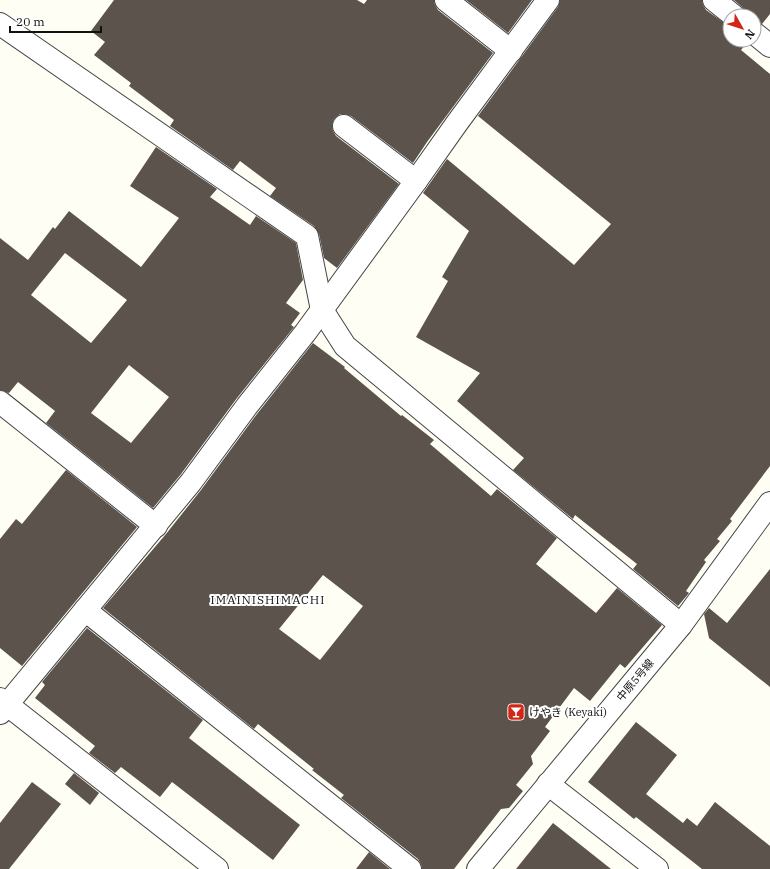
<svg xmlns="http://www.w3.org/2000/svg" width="770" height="869" font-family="'IBM Plex Serif','Noto Sans JP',serif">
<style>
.building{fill:#5b534c;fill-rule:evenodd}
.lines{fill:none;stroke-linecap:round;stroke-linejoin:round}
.minor-casing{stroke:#444;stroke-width:24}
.minor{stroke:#fff;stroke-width:22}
.labels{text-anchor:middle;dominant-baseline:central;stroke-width:4;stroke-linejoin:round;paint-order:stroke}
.street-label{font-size:11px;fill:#111;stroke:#fff}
.poi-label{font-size:11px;fill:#111;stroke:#fff;text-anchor:start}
.neighbourhood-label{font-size:12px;letter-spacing:1px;fill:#111;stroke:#fff}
</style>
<rect width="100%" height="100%" fill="#fffef4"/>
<g class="building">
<path d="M 114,0 L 357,0 L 364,4 L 367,0 L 434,0 L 435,5 L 438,10 L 493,53 L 427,142 L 413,163 L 351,116 L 345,114 L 340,114 L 334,119 L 332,125 L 333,131 L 336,136 L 399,184 L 337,268 L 324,258 L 319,234 L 314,226 L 270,196 L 276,188 L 240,161 L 233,170 L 170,126 L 174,120 L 129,86 L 131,83 L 94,55 L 105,42 L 91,31 Z"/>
<path d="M 466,0 L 532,0 L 508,33 Z"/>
<path d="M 560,0 L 702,0 L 703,5 L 706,10 L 730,27 L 730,40 L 744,40 L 747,43 L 741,50 L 770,74 L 770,466 L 730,519 L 732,521 L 717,539 L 720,541 L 704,560 L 706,562 L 686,591 L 689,593 L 678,606 L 633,569 L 637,564 L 575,515 L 573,519 L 513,470 L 524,458 L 457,401 L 480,373 L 416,337 L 448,281 L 442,277 L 469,231 L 423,193 L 447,159 L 574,265 L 611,224 L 478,116 L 558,7 Z"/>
<path d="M 734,0 L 770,0 L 770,14 L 762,24 L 754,21 L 754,16 L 746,16 L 745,11 L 742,7 Z"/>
<path d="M 156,147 L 217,189 L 210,197 L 250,225 L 256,216 L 296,243 L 303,280 L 286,303 L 300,313 L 291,325 L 294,327 L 237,398 L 181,474 L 153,508 L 46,423 L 55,411 L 18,382 L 9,393 L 0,390 L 0,238 L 28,260 L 53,227 L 55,229 L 69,211 L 141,267 L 179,218 L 130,186 ZM 65,253 L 127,300 L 91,343 L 31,295 ZM 129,365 L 169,397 L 131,443 L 91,413 Z"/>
<path d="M 313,343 L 345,367 L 344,368 L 401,416 L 402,415 L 434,440 L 430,444 L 491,496 L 497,489 L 557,538 L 536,564 L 596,613 L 617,588 L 662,625 L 625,668 L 620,664 L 590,701 L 574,688 L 545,727 L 550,731 L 531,756 L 533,764 L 516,785 L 523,791 L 509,808 L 501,809 L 454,869 L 422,869 L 421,864 L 418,859 L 341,798 L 344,795 L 312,770 L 314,769 L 258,724 L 254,729 L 103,608 L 166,534 L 201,490 L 257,414 ZM 323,575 L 363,606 L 320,660 L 279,629 Z"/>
<path d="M 66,470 L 137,527 L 22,666 L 0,648 L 0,539 L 16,519 L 22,524 Z"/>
<path d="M 770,569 L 770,687 L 709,638 L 704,614 L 709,608 L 727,623 Z"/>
<path d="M 87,628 L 203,720 L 189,738 L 300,825 L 273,860 L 172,782 L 160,797 L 121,767 L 115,773 L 89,753 L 95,746 L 35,698 L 45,685 L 42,682 Z"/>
<path d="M 636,722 L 677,755 L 646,794 L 683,823 L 687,818 L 697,826 L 715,802 L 770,846 L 770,869 L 702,869 L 636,817 L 634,819 L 588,782 Z"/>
<path d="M 74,773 L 99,793 L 90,805 L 65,784 Z"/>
<path d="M 32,782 L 61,804 L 9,869 L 0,869 L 0,823 Z"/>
<path d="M 553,823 L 611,869 L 516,869 Z"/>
<path d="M 369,852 L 390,869 L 356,869 Z"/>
</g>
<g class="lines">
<defs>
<g id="minor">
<path d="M 446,0 L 511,51"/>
<path d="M 714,0 L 734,16"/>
<path d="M 0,24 L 307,236 L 322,310 L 345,346 L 681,625"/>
<path d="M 754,33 L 770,46"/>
<path d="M 344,126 L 416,181"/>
<path d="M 0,402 L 156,526"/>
<path d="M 85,610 L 410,869"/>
<path d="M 0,699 L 217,869"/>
<path d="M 0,713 L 191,482 L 247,406 L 305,333 L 416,181 L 457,123 L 548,0"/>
<path d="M 548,784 L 657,869"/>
<path d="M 478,869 L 681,625 L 770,503"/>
</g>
</defs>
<use href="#minor" class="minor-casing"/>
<use href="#minor" class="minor"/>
</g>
<defs>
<symbol id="bar-square" viewBox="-11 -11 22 22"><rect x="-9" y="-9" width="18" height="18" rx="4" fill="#d22617" stroke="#fff"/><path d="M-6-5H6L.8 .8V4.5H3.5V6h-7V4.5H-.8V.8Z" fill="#fff"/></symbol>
</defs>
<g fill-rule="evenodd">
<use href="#bar-square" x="506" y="702" width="20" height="20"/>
</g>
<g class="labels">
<g class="street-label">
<text transform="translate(635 680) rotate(-50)">中原5号線</text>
</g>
<g class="poi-label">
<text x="529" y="712">けやき (Keyaki)</text>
</g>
<g class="neighbourhood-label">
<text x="268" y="599">IMAINISHIMACHI</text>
</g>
</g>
<g transform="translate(742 28) rotate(129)"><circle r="19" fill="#ffffff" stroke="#a0a0a0"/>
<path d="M0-3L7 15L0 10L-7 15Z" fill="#d22617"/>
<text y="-6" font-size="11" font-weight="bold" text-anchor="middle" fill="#111111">N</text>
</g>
<path d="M10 26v6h91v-6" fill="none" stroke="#111111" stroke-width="2"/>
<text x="16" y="26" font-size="12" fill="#111111" stroke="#ffffff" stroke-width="3" paint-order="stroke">20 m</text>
</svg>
